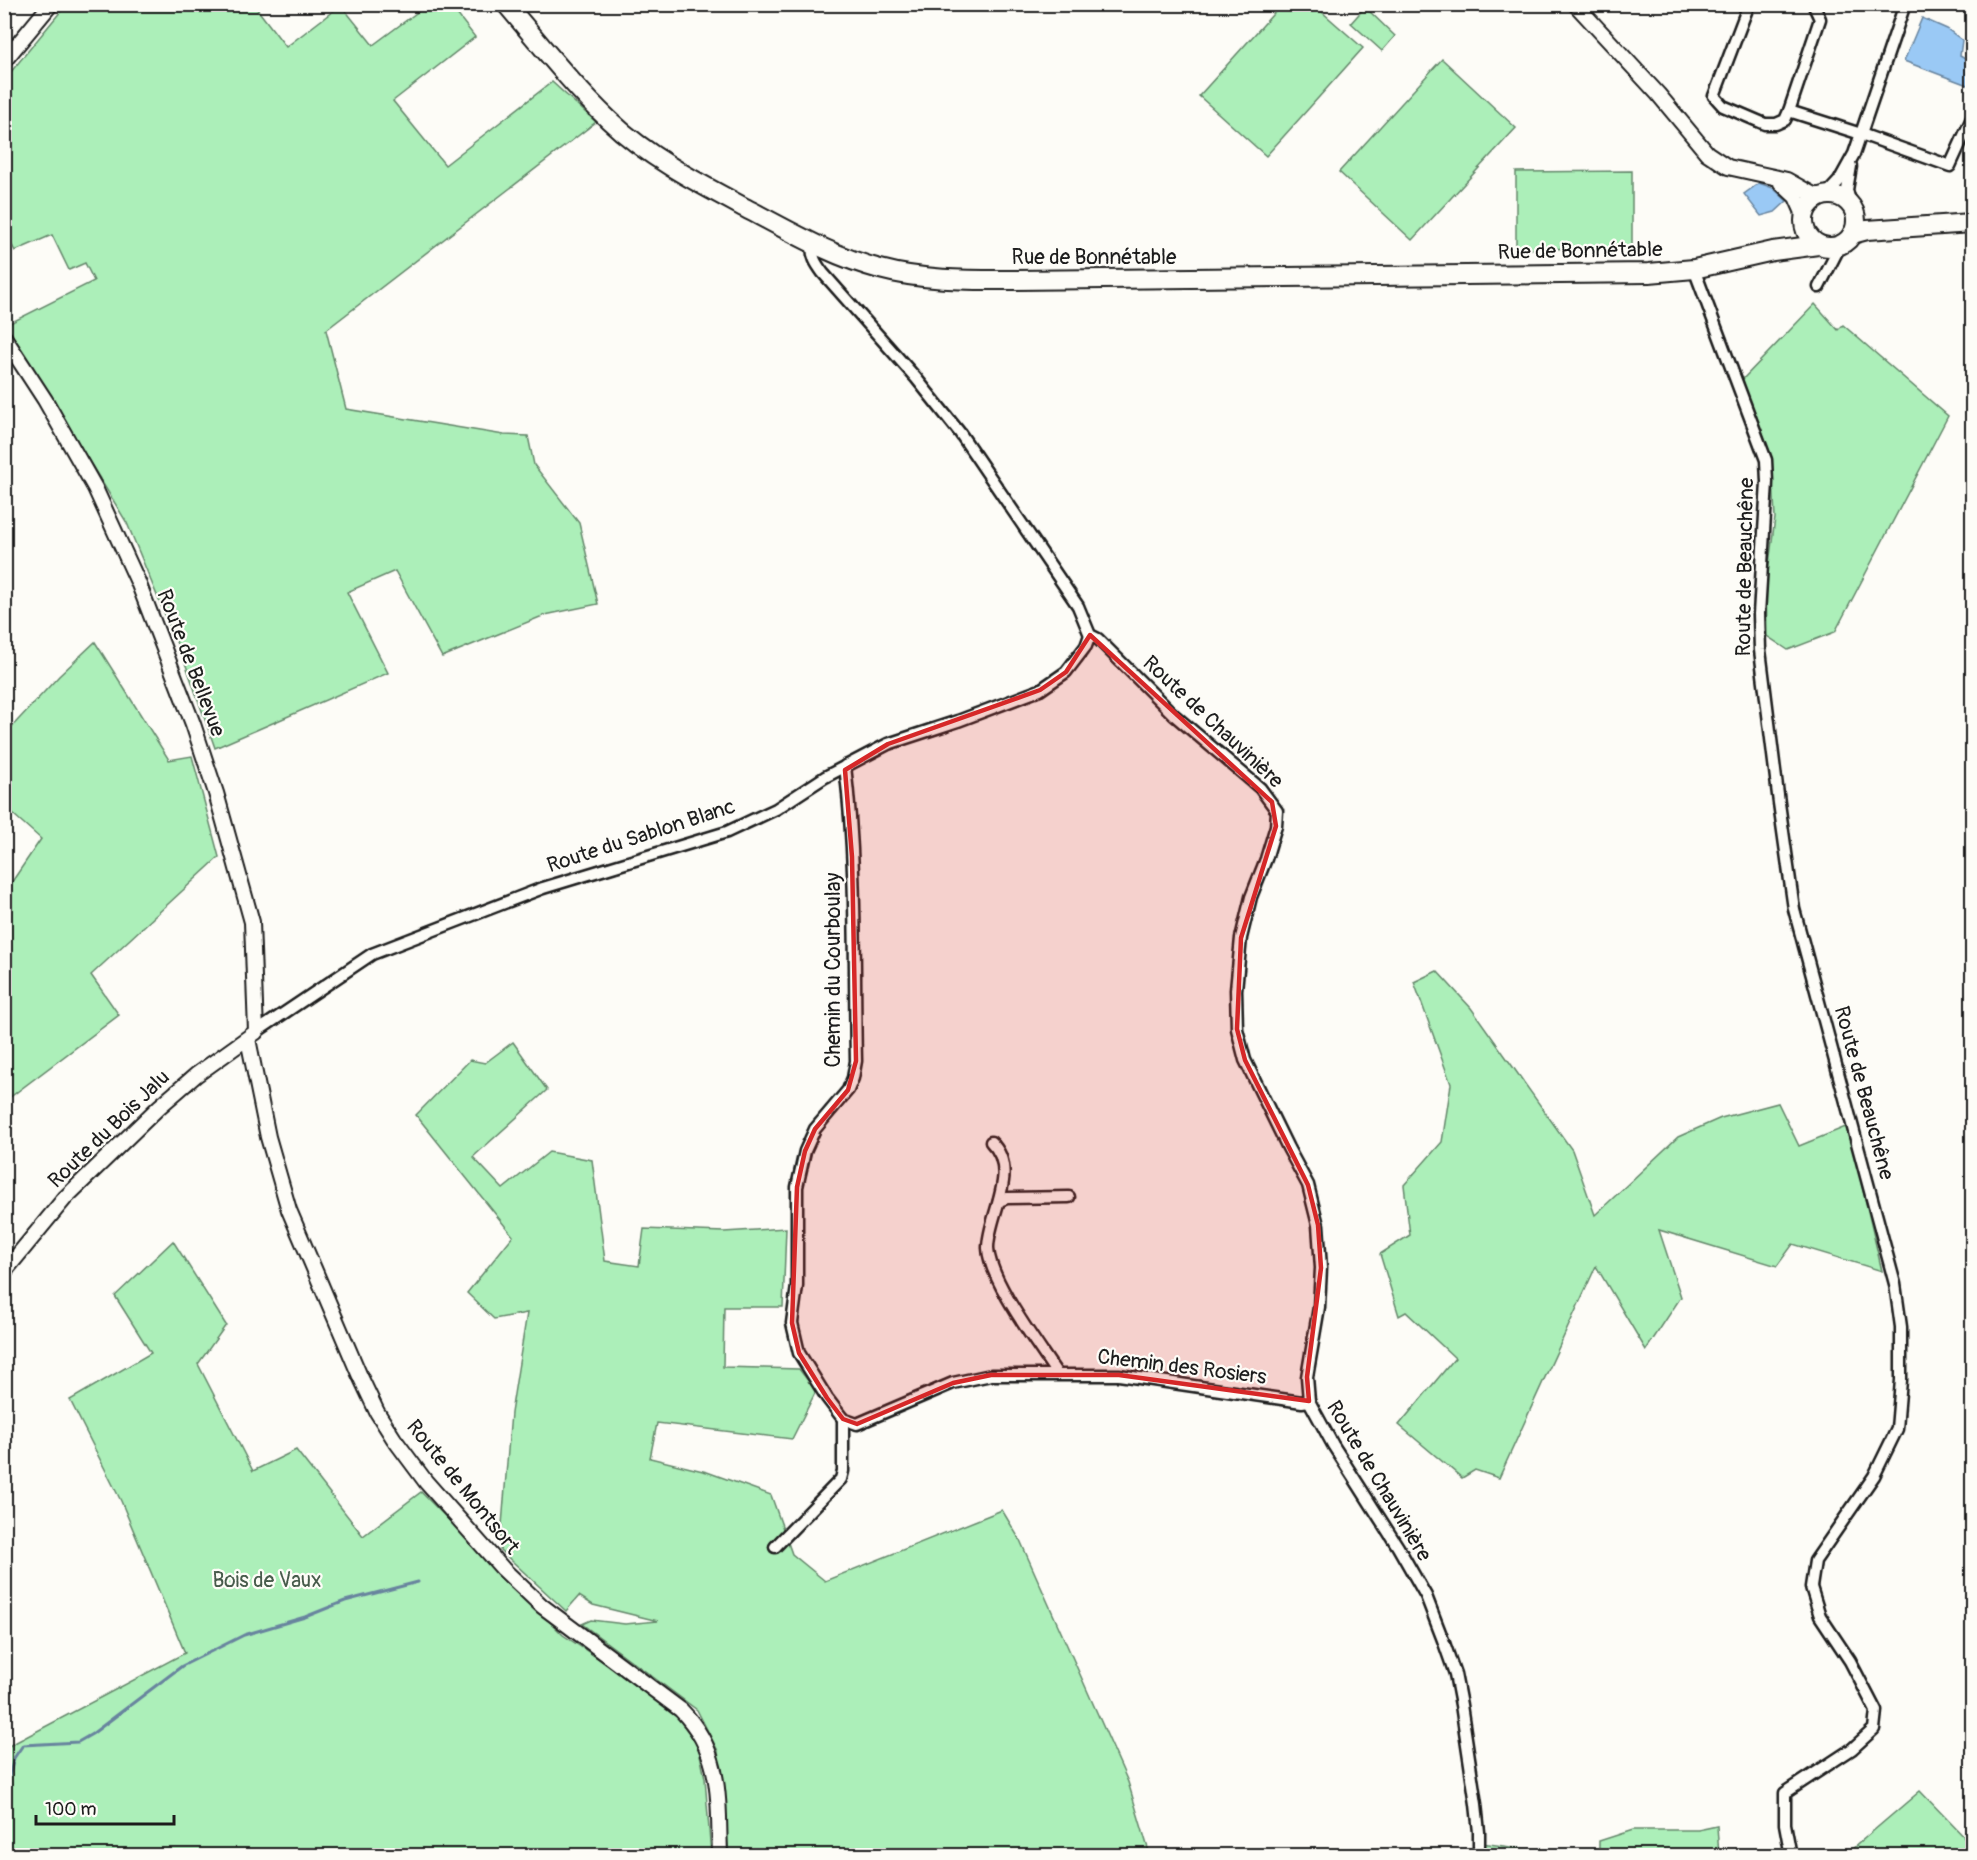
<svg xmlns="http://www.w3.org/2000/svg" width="1977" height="1860" font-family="Pangolin,sans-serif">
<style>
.green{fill:#acefb9;stroke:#64866a;stroke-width:1.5}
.water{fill:#9ac9f5;stroke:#68849e;stroke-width:1.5}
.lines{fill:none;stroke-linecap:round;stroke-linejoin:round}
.stream{stroke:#68849e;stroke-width:3}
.minor-casing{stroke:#1c1c1c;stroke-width:15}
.tertiary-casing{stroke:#1c1c1c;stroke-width:18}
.primary-casing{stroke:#1c1c1c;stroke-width:22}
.minor{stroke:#fdfcf7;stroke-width:10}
.tertiary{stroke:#fdfcf7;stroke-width:14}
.primary{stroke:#fdfcf7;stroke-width:18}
.marked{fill:#d62828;fill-opacity:0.2;stroke:#d62828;stroke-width:4.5;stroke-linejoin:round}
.labels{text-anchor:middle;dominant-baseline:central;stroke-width:4.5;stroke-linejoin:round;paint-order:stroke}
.street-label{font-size:21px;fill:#1c1c1c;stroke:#fdfcf7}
.park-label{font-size:21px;fill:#475b4b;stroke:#fdfcf7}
</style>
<rect width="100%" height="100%" fill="#fdfcf7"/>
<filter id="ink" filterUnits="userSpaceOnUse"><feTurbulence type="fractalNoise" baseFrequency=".0167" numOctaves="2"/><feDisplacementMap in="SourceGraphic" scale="12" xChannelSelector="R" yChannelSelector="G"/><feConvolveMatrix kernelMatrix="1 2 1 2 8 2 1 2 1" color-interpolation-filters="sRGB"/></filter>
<g filter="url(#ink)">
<g class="green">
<path d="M 1282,4 L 1314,5 L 1363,48 L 1266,156 L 1199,96 Z"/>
<path d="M 66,5 L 254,5 L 286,47 L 341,5 L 373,45 L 427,5 L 450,5 L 475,37 L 393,101 L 445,165 L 552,82 L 596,122 L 326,330 L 346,409 L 504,435 L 528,436 L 534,465 L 579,523 L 598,604 L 545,615 L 442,657 L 395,571 L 347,592 L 388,673 L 215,748 L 187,668 L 127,523 L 6,325 L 94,281 L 85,263 L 69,270 L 52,235 L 15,251 L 5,232 L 5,79 Z"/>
<path d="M 1365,7 L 1395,36 L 1382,51 L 1351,23 Z"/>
<path d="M 1442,59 L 1516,128 L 1412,240 L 1339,172 Z"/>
<path d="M 1632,171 L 1632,248 L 1516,249 L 1516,172 Z"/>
<path d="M 1815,304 L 1838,330 L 1843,325 L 1948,416 L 1835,632 L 1788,650 L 1767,636 L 1766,587 L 1775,518 L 1772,458 L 1742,380 Z"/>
<path d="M 95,642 L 169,760 L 192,756 L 219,857 L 91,975 L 119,1015 L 5,1101 L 5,892 L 41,839 L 5,807 L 5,734 L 59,676 Z"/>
<path d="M 1437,971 L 1471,1008 L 1572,1150 L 1595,1215 L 1678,1137 L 1721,1118 L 1778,1103 L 1799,1146 L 1848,1126 L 1882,1271 L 1793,1244 L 1777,1266 L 1659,1230 L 1681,1297 L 1646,1350 L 1596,1266 L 1499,1478 L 1475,1470 L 1462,1478 L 1399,1425 L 1455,1358 L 1406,1312 L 1399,1316 L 1380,1254 L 1410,1235 L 1404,1185 L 1442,1142 L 1451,1084 L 1414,982 Z"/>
<path d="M 513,1042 L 547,1090 L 473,1157 L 503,1189 L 549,1152 L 592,1160 L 605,1261 L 639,1266 L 644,1229 L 724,1232 L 786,1228 L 783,1307 L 724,1307 L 723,1367 L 799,1369 L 816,1391 L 792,1439 L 657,1423 L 650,1458 L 707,1472 L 771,1495 L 792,1554 L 825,1581 L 1002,1510 L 1020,1540 L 1128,1782 L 1150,1855 L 729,1855 L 718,1751 L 697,1710 L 582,1624 L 591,1620 L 625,1624 L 658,1621 L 593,1605 L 579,1596 L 566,1611 L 500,1550 L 511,1413 L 527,1313 L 494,1319 L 467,1293 L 513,1236 L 416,1115 L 470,1060 L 485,1063 Z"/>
<path d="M 173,1241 L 226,1325 L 198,1364 L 253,1471 L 296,1450 L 363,1536 L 421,1492 L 563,1635 L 667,1704 L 698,1745 L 705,1778 L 711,1855 L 5,1856 L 5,1748 L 185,1653 L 121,1501 L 70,1400 L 151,1353 L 115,1296 Z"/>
<path d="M 1920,1791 L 1972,1845 L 1972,1855 L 1845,1855 Z"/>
<path d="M 1717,1826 L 1719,1855 L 1599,1855 L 1599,1841 L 1633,1830 L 1698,1830 Z"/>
<path d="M 1474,1842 L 1556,1853 L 1556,1855 L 1474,1856 Z"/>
</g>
<g class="water">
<path d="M 1922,18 L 1947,29 L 1962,40 L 1960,56 L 1972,63 L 1972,82 L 1970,86 L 1904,61 Z"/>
<path d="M 1759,183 L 1773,188 L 1787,201 L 1775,212 L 1761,216 L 1744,194 Z"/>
</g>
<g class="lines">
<path class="stream" d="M 4,1780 L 9,1777 L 14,1758 L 23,1745 L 78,1742 L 92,1734 L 182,1666 L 244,1635 L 305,1617 L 345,1601 L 418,1582"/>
<defs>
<g id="minor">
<path d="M 1749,4 L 1714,96 L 1723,106 L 1765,124 L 1776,124 L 1785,120 L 1789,111 L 1820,19 L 1813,4"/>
<path d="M 1789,111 L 1861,134 L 1950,166 L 1972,118"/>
<path d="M 1851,166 L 1847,190 L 1852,208"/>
<path d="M 1825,196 L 1839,181 L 1854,154 L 1905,4"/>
<path d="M 813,244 C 810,255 817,265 823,273 L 916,378 L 960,433 L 1078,606 L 1090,635 L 1098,639 L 1174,715 L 1260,788 L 1277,811 L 1276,826 L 1266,859 L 1251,897 L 1241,938 L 1236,990 L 1237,1029 L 1245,1060 L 1288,1148 L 1308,1185 L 1318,1225 L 1321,1268 L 1319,1307 L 1307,1377 L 1309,1401 L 1333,1445 L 1398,1547 L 1426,1596 L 1443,1640 L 1455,1674 L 1461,1705 L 1476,1804 L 1479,1832 L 1479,1856"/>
<path d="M 1694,269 L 1766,460 L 1767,482 L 1759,614 L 1760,650 L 1779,803 L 1794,909 L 1895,1284 L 1901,1327 L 1901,1380 L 1897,1429 L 1874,1476 L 1815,1561 L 1811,1587 L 1820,1616 L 1850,1661 L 1876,1711 L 1874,1729 L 1852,1749 L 1785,1793 L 1785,1824 L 1791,1856"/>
<path d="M 1819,287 L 1840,246"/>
<path d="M 256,1032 L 372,954 L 543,888 L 727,832 L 776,809 L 825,777 L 888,744 L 958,721 L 1040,690 L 1066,672 L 1086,646 L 1090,635"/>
<path d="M 991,1142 C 1021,1171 988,1215 988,1248 C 989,1280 1039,1346 1057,1374"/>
<path d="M 999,1201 L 1007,1198 L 1069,1197"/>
<path d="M 843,1419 L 857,1424 L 953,1383 L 991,1375 L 1119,1375 L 1302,1402 L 1309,1401"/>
<path d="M 775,1547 L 841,1479 L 843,1471 L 843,1419 L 827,1398 L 799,1353 L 792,1323 L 797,1286 L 797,1187 L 805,1151 L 815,1129 L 848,1090 L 853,1078 L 856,1061 C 854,963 857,864 845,766"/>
</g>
<g id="tertiary">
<path d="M 1575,4 L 1658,94 L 1707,153 L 1728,167 L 1787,180 L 1812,194 L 1822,197"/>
<path d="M 4,61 L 51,4"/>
<path d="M 1781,183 L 1796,197 L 1804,215"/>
<path d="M 4,337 L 45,400 L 95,488 L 138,582 L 193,724 L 216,793 L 252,922 L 256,1032 L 196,1075 L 159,1107 L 65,1198 L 4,1272"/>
<path d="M 248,1039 L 268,1137 L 289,1210 L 359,1374 L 377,1412 L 394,1439 L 426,1482 L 503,1569 L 542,1606 L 681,1710 C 723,1753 718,1800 720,1856"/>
</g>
<g id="primary">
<path d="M 506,4 C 540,44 572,85 609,120 C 650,159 702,185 751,211 C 793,233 834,257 880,269 C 924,281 971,280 1016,280 L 1649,273 L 1694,269 L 1773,251 L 1818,245"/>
<circle cx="1830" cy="221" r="26"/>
<path d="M 1852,234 L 1867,230 L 1972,223"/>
</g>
</defs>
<use href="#minor" class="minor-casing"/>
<use href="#tertiary" class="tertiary-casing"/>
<use href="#primary" class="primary-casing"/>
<use href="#minor" class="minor"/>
<use href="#tertiary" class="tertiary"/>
<use href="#primary" class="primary"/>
</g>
</g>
<path class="marked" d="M 1090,635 L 1272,802 L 1276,826 L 1241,938 L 1237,1029 L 1245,1060 L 1308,1185 L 1318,1225 L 1321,1268 L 1307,1377 L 1309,1401 L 1119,1375 L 991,1375 L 953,1383 L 857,1424 L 843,1419 L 827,1398 L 799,1353 L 792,1323 L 797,1187 L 805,1151 L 815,1129 L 848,1090 L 856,1061 L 852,857 L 845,770 L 888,744 L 1040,690 L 1066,672 Z"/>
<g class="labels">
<g class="street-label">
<text transform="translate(1580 251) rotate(-1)">Rue de Bonnétable</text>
<text x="1094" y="257">Rue de Bonnétable</text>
<text transform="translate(1745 567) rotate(-89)">Route de Beauchêne</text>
<text transform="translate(191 663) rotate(69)">Route de Bellevue</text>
<text transform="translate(1213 722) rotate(43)">Route de Chauvinière</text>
<text transform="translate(641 836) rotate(-18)">Route du Sablon Blanc</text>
<text transform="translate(833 970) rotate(-90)">Chemin du Courboulay</text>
<text transform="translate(1864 1093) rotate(75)">Route de Beauchêne</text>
<text transform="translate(109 1129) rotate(-44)">Route du Bois Jalu</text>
<text transform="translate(1182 1367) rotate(7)">Chemin des Rosiers</text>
<text transform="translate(1379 1481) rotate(59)">Route de Chauvinière</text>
<text transform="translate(463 1487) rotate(51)">Route de Montsort</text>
</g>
<g class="park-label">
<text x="267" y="1580">Bois de Vaux</text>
</g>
</g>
<rect width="1977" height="1860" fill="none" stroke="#fdfcf7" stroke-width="24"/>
<rect x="12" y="12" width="1953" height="1836" fill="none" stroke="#1c1c1c" stroke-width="2" filter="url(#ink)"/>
<path d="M36 1815v9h138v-9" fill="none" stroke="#1c1c1c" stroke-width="3"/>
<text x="45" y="1815" font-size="18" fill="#1c1c1c" stroke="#fdfcf7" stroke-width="4.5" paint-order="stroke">100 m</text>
</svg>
